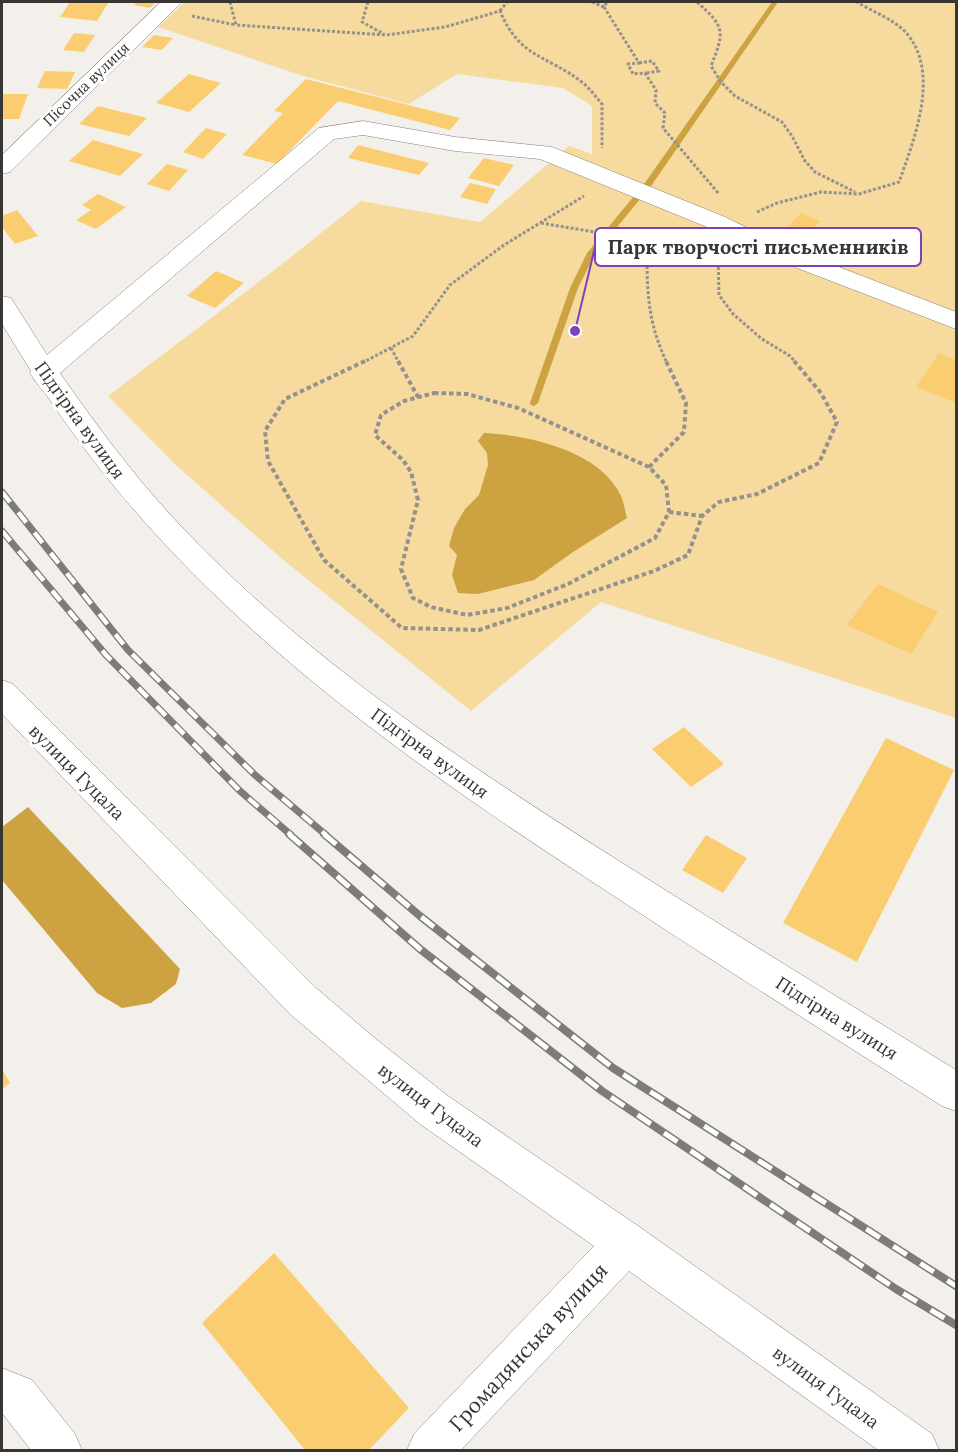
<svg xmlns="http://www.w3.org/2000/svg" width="958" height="1452" font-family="Lora,serif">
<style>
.green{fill:#f7da9d}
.water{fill:#cda342}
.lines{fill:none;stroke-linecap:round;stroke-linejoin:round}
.stream{fill:#cda342;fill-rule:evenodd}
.building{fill:#face70}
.minor-casing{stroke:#85827d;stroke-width:1}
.path-far1{stroke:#94928e;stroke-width:3;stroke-dasharray:3 2;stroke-linecap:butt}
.path{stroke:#94928e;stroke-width:4;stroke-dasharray:4.5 3;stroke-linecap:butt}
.minor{fill:#fff;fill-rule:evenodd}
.rail-far1-casing{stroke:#7e7c79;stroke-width:7}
.rail-casing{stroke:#7e7c79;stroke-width:8}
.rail-far1{stroke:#fff;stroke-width:4.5;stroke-dasharray:13;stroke-linecap:butt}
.rail{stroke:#fff;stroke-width:5;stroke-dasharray:16;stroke-linecap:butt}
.labels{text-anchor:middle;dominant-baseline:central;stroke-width:6;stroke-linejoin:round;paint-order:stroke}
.far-street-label{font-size:15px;fill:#373633;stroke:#fff}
.street-label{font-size:18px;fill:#373633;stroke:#fff}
.near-street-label{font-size:21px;fill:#373633;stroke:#fff}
.leader{fill:none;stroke:#7e41b7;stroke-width:2}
.callout-dot{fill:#7e41b7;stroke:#fff;stroke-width:2}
.callout{fill:#fff;stroke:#7e41b7;stroke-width:2}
.callout-label{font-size:20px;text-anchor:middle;font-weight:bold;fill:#373633}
</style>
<rect width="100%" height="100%" fill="#f3f0eb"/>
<path class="green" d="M 185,2 L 956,2 L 956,718 L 601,602 L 471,711 L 281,558 L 177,466 L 108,396 L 281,265 L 361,201 L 480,222 L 569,146 L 592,154 L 592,106 L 563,88 L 457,74 L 409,104 L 303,76 L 158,27 Z"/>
<g class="water">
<path d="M 484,433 C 528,435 601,451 621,496 C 624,503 625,511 627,518 L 573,552 L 534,580 L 478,594 L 458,593 L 452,575 L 457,555 L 449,546 L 454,528 L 465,509 L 479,495 L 488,465 L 487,453 L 478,441 Z"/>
<path d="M 28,807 L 180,969 L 176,984 L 151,1003 L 122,1008 L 97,993 L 2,880 L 2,827 Z"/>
</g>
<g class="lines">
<g class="stream">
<path d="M 772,2 L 778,2 L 649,189 L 643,189 L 642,187 Z"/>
<path d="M 634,196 L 641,198 L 595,254 L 578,288 L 538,403 L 534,406 L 531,405 L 530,403 L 570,288 L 587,253 Z"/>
</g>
</g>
<g class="building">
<path d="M 70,2 L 88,2 L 108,3 L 97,21 L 60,17 Z"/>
<path d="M 137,2 L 156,2 L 150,8 L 134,5 Z"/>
<path d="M 74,33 L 95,35 L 84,52 L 63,50 Z"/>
<path d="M 154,35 L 173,38 L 162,50 L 142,47 Z"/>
<path d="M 45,71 L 75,72 L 67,89 L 37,88 Z"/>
<path d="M 189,74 L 221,83 L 189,112 L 156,103 Z"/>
<path d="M 306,79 L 460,118 L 450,130 L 338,101 L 277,164 L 242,155 L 283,113 L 274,111 Z"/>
<path d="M 2,94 L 28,94 L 19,119 L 2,119 Z"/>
<path d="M 98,106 L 147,118 L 129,136 L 79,124 Z"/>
<path d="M 206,128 L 227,134 L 203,159 L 183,152 Z"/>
<path d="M 93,140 L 143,154 L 120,176 L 69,161 Z"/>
<path d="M 358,145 L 429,163 L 419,175 L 348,158 Z"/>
<path d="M 484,158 L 514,165 L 499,186 L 468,178 Z"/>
<path d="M 167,164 L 188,170 L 169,191 L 147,184 Z"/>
<path d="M 470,183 L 496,189 L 487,204 L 460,197 Z"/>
<path d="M 98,194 L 126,207 L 96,229 L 76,220 L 91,210 L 82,205 Z"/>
<path d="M 17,210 L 38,236 L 15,244 L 2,227 L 2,216 Z"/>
<path d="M 801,213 L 820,221 L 802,241 L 782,233 Z"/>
<path d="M 216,271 L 244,283 L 215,308 L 187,296 Z"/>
<path d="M 939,353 L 956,360 L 956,403 L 916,387 Z"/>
<path d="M 878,584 L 938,612 L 911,654 L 847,625 Z"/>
<path d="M 684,727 L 724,764 L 691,787 L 652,749 Z"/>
<path d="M 886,738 L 954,770 L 857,962 L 783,923 Z"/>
<path d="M 706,835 L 747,858 L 723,893 L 682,870 Z"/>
<path d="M 2,1069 L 10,1083 L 2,1089 Z"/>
<path d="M 274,1253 L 409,1408 L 369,1450 L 305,1450 L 202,1323 Z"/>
</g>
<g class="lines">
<defs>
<g id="minor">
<path d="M 161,2 L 182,2 L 10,172 L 2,174 L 2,155 Z"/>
<path d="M 363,121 L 455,137 L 552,147 L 725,217 L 784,246 L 956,312 L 956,329 L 766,256 L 707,227 L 540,159 L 455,151 L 363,135 L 334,139 L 60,373 C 96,425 134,476 177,522 C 304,658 463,762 619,861 C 731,932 844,1001 956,1070 L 956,1111 L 942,1106 L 901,1080 C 795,1013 689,946 585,877 C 383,745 185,602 50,400 C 43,390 35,382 30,373 L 31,371 L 2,324 L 2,296 L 11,298 L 47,355 L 319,128 Z"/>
<path d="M 2,680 L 13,684 L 316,988 L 377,1040 L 448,1096 L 641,1228 L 932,1434 L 939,1450 L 878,1450 L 629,1271 L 461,1450 L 407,1450 L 414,1434 L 594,1246 L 420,1124 L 290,1014 L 2,714 Z"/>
<path d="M 2,1368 L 32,1380 L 75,1434 L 82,1450 L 31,1450 L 2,1413 Z"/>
</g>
</defs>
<use href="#minor" class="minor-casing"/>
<g class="path-far1">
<path d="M 230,2 L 236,25 L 386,35 L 445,27 L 500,11 C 520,59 548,55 583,83 C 590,89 596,97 602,104 L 602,148"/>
<path d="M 368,2 L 362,22 L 384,34"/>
<path d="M 592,2 L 604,7 L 607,2"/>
<path d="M 697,2 C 725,27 725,31 711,66 L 721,82 L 735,96 L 782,122 L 792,136 L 805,161 L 815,172 L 855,192"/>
<path d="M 604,7 L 639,63 L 628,64 L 633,74 L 645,73 L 656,90 L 655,103 L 665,113 L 663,128 L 719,194"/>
<path d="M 500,11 L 507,2"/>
<path d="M 192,16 L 236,25"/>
<path d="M 639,63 L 652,61 L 659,71 L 646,73"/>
<path d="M 757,212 L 777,203 L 821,192 L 859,194 L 899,182 C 914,140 940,75 908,35 C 896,20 873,12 857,2"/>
<path d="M 541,223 L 636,239"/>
<path d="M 641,236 L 661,239 L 666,248 C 654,258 648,256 634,251 L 632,242 Z"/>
<path d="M 665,243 L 681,237"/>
<path d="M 718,252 L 719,295 L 733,314 L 762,339 L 790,356 L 796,363"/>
<path d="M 647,256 C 647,297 649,325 667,363"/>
<path d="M 391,348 L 399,363"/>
<path d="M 362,363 L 413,336 L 450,285 L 504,245 L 584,196"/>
</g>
<g class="path">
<path d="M 365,361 L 285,399 L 265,431 L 268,461 L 324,560 L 402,628 L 479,630 L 654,571 L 688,555 L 702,516 L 719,502 L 757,494 L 819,463 L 837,422 L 821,393 L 794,361"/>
<path d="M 398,361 L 418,397"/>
<path d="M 434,393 L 467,394 L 518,408 L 649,467 L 666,485 L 669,512 L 655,538 L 568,584 L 507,608 L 467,615 L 431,607 L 413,598 L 401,569 L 418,500 L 411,472 L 403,460 L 375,435 L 381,415 L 404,401 Z"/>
<path d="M 649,467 L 684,432 L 686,403 L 666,361"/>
<path d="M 669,512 L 702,516"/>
</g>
<use href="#minor" class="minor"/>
<defs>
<g id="rail-far1">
<path d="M 2,492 L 128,650 L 255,775 L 326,835"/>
<path d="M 2,531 L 106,655 L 240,791 L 291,835"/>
</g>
<g id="rail">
<path d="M 289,834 L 420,949 L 602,1091 L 896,1289 L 956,1325"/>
<path d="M 324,834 L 420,916 L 613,1068 L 956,1286"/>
</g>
</defs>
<use href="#rail-far1" class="rail-far1-casing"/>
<use href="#rail" class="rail-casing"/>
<use href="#rail-far1" class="rail-far1"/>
<use href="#rail" class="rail"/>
</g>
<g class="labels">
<g class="far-street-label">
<text transform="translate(86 84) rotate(-44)">Пісочна вулиця</text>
</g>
<g class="street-label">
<text transform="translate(80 420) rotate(54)">Підгірна вулиця</text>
<text transform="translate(430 753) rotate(36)">Підгірна вулиця</text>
<text transform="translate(77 772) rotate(45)">вулиця Гуцала</text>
<text transform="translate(837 1018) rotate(32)">Підгірна вулиця</text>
<text transform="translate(431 1105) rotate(37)">вулиця Гуцала</text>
<text transform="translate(826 1387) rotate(36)">вулиця Гуцала</text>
</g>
<g class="near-street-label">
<text transform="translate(528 1347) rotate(-47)">Громадянська вулиця</text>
</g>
</g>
<path class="leader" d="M575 331L595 247"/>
<circle class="callout-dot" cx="575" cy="331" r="6"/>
<rect class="callout" x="595" y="228" width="326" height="38" rx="6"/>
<g class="callout-label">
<text x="758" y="254">Парк творчості письменників</text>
</g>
<rect width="958" height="1452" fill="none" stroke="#373633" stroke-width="6"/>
</svg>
